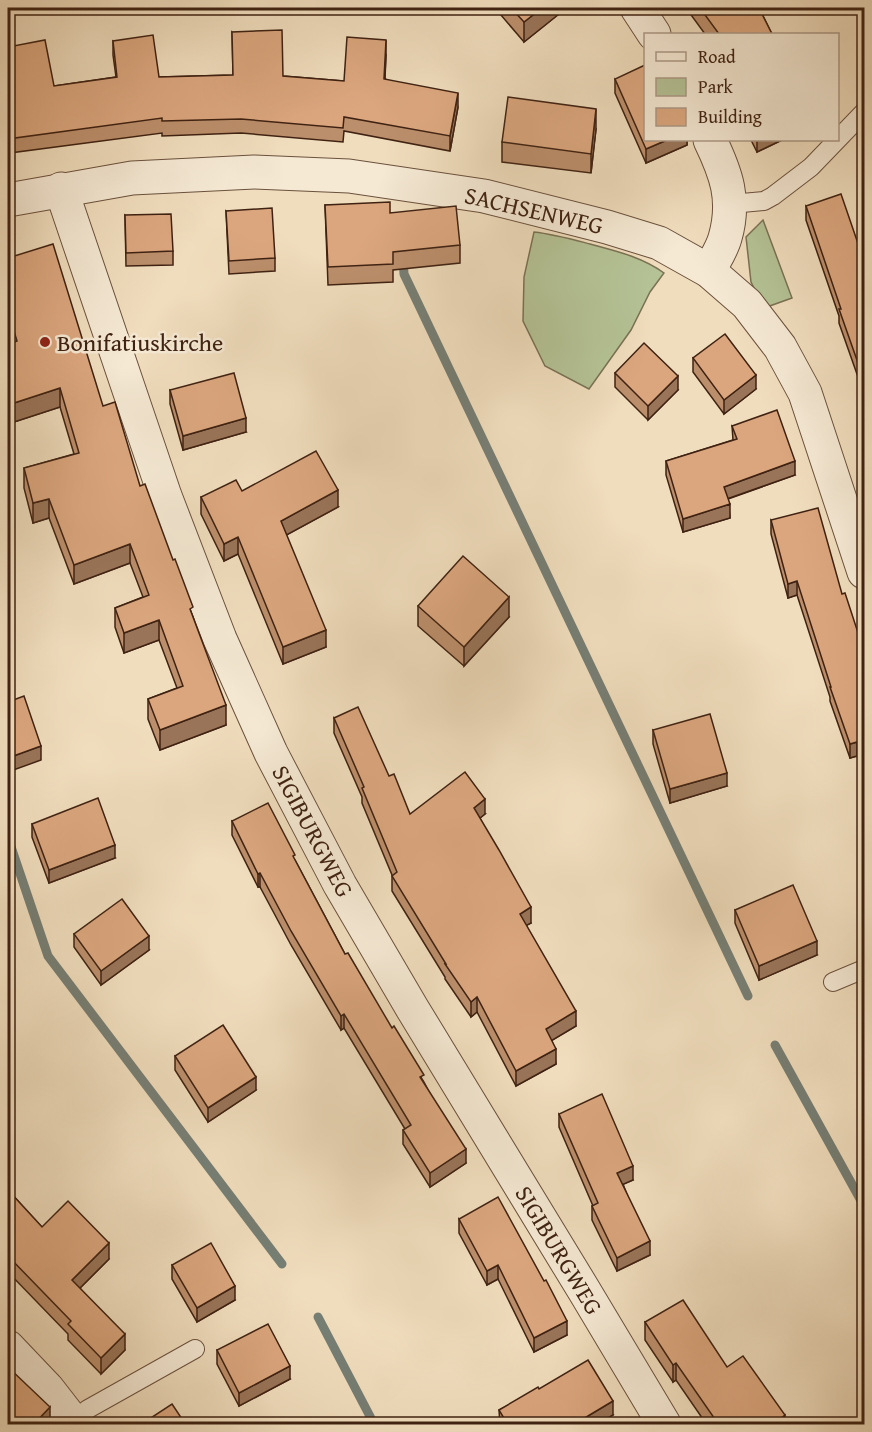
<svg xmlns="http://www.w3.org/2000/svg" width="872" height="1432" font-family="'Gentium Book Plus',serif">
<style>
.green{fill:#b4c295;stroke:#7a7254;stroke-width:1.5}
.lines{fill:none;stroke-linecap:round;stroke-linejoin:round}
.stream{stroke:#767e74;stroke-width:9}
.lane-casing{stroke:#6b513d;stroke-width:20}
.street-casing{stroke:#6b513d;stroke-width:35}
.lane{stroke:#f5e9d4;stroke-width:18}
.street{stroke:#f5e9d4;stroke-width:33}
.wall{fill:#bc8f6c;stroke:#3f2212;stroke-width:1.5}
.shaded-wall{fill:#997458;stroke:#3f2212;stroke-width:1.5}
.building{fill:#dba67e;stroke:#3f2212;stroke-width:1.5}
.poi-dot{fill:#8f2418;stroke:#f5e9d4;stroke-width:2}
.labels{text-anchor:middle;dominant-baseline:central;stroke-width:5;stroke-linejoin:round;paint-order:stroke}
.street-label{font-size:24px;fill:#3f2212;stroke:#f5e9d4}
.poi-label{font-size:24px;fill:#3f2212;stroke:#f5e9d4;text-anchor:start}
</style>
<rect width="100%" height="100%" fill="#f0ddbd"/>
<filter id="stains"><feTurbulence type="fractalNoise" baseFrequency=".00333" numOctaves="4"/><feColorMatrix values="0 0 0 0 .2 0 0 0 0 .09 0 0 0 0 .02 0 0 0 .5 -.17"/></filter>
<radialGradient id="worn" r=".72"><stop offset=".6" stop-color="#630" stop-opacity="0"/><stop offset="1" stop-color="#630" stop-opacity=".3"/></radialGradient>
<g class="green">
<path d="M 763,220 L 792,298 L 764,308 L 751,282 L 746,237 Z"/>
<path d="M 534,232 C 553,234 571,239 590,244 C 616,251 642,257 664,273 L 650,292 L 631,330 L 589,389 L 545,366 L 523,321 L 524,277 Z"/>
</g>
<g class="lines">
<g class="stream">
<path d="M 403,258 L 404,274 L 748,996"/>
<path d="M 8,838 L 48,956 L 282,1264"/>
<path d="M 775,1045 L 864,1206"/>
<path d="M 318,1317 L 374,1424"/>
</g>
<defs>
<g id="lane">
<path d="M 731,204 L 764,201 L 773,196 L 811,167 L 864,112"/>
<path d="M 833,982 L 864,969"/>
<path d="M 70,1424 L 88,1409 L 195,1349"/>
</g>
<g id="street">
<path d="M 637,8 L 654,34"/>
<path d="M 61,189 L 165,496 L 220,639 L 271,753 L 340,885 L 412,1008 L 585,1292 L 664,1424"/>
<path d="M 8,200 L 132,178 L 254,172 L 349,176 L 484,196 L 607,227 L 659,243 L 709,271 L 747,304 L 780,347 L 805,393 L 864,572"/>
<path d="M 709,271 C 714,261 722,249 725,238 C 736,200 726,173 710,140"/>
<path d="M 8,1347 L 47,1388 L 75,1424"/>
</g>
</defs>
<use href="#lane" class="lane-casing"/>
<use href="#street" class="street-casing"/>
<use href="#lane" class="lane"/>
<use href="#street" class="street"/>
</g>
<g class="wall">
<path d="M 495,8 L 564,8 L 564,10 L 524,42 Z"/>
<path d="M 686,8 L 759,8 L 772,34 L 705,34 Z"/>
<path d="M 232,32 L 283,76 L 344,81 L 386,55 L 385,79 L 458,107 L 450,151 L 344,131 L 343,142 L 241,133 L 162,136 L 162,133 L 10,153 L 10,160 L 8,161 L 8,47 L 54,86 L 116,77 L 113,55 L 113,41 L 159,77 L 233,75 Z"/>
<path d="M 615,79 L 687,140 L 687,145 L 646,163 L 615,93 Z"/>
<path d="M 596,129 L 591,173 L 502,162 L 502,142 Z"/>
<path d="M 751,140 L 782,140 L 757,152 Z"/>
<path d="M 325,205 L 390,213 L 460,245 L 460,263 L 393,270 L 393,282 L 328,285 Z"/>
<path d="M 806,206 L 864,261 L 864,374 L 858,377 L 839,323 L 839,316 L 806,220 Z"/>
<path d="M 226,211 L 275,258 L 275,271 L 229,274 Z"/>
<path d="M 125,215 L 173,251 L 173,265 L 126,266 Z"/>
<path d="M 8,258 L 103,406 L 140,486 L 193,617 L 226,725 L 160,750 L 148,719 L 148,699 L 177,688 L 159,640 L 124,653 L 115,627 L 115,608 L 143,597 L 130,563 L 74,584 L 49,518 L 33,523 L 24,488 L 24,468 L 74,454 L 60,407 L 8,424 L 8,344 L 11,343 L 8,330 Z"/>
<path d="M 693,358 L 756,389 L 724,414 L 693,372 Z"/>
<path d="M 615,373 L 678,390 L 648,420 L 615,387 Z"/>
<path d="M 170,390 L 246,432 L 183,450 L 170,404 Z"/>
<path d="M 732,426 L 795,475 L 728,499 L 730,518 L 683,532 L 666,475 L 666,461 L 733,440 Z"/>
<path d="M 242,491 L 338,507 L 286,535 L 326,647 L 283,664 L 238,554 L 224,561 L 201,514 L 201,497 Z"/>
<path d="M 771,520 L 842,594 L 864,657 L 864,776 L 857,756 L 850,758 L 830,701 L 830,697 L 797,595 L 788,598 L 771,534 Z"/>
<path d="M 418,606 L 509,617 L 464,666 L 418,626 Z"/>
<path d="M 334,718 L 389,776 L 410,814 L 485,814 L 480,818 L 531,923 L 526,925 L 576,1026 L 552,1040 L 556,1064 L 516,1086 L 477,1012 L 471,1017 L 445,979 L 445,977 L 392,891 L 392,875 L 362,803 L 362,797 L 334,733 Z"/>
<path d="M 653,730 L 727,786 L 670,803 L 653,744 Z"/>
<path d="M 232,821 L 295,860 L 345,954 L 424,1082 L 466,1163 L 430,1187 L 403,1144 L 403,1130 L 405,1129 L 344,1028 L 341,1030 L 291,945 L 260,887 L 258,887 L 232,835 Z"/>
<path d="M 32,824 L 115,858 L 49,883 L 32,837 Z"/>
<path d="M 735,910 L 817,955 L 759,980 L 735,923 Z"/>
<path d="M 74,934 L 149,950 L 101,985 L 74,947 Z"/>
<path d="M 175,1056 L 256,1090 L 208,1122 L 175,1070 Z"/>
<path d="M 559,1114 L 633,1180 L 623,1184 L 650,1255 L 617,1271 L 592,1220 L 592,1206 L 593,1206 L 559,1127 Z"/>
<path d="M 8,1190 L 42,1227 L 109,1259 L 80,1288 L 125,1350 L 101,1374 L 68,1340 L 68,1334 L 8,1272 Z"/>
<path d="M 459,1219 L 567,1335 L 534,1352 L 498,1279 L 487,1285 L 459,1233 Z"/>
<path d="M 172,1265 L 235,1300 L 197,1322 L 172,1279 Z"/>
<path d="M 645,1322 L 727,1367 L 785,1425 L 707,1425 L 676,1380 L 673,1382 L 645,1340 Z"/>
<path d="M 217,1350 L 290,1379 L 239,1406 L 217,1364 Z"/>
<path d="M 539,1389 L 613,1415 L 596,1425 L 500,1425 L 499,1410 Z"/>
</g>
<g class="shaded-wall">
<path d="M 542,8 L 564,8 L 564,10 L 524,42 L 524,22 Z"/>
<path d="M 386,40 L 386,55 L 384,93 L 384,79 Z"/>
<path d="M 458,93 L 458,107 L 450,151 L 450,136 Z"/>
<path d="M 596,109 L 596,129 L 591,173 L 591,154 Z"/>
<path d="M 667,140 L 687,140 L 687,145 L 646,163 L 646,149 Z"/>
<path d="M 757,140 L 782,140 L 757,152 Z"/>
<path d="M 8,146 L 10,146 L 10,160 L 8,161 Z"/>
<path d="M 864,361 L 864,374 L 858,377 L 858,363 Z"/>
<path d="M 756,375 L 756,389 L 724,414 L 724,400 Z"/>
<path d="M 678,376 L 678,390 L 648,420 L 648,406 Z"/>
<path d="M 60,388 L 60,407 L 8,424 L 8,405 Z"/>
<path d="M 246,418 L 246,432 L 183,450 L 183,436 Z"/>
<path d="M 795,461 L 795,475 L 724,500 L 724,487 Z"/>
<path d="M 338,490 L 338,507 L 281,538 L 281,521 Z"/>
<path d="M 49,499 L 49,518 L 33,523 L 33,503 Z"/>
<path d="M 730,504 L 730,518 L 683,532 L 683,519 Z"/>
<path d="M 238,537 L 238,554 L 224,561 L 224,544 Z"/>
<path d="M 130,544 L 130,563 L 74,584 L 74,565 Z"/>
<path d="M 797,581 L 797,595 L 788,598 L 788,584 Z"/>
<path d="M 509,597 L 509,617 L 464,666 L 464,647 Z"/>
<path d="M 159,620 L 159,640 L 124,653 L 124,633 Z"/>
<path d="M 326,630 L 326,647 L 283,664 L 283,647 Z"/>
<path d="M 226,705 L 226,725 L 160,750 L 160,730 Z"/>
<path d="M 857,742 L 857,756 L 850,758 L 850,744 Z"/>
<path d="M 41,746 L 41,760 L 8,772 L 8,758 Z"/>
<path d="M 727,773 L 727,786 L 670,803 L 670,789 Z"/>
<path d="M 485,799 L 485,814 L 474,823 L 474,808 Z"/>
<path d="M 115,845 L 115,858 L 49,883 L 49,870 Z"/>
<path d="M 260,873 L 260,887 L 258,887 L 258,874 Z"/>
<path d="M 531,907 L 531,923 L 520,929 L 520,914 Z"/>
<path d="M 149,936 L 149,950 L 101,985 L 101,971 Z"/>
<path d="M 817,941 L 817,955 L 759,980 L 759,966 Z"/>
<path d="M 477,997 L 477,1012 L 471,1017 L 471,1002 Z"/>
<path d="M 576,1011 L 576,1026 L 546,1044 L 546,1029 Z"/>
<path d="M 344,1014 L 344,1028 L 341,1030 L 341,1016 Z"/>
<path d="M 556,1049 L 556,1064 L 516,1086 L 516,1071 Z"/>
<path d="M 256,1077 L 256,1090 L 208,1122 L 208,1108 Z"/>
<path d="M 466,1149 L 466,1163 L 430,1187 L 430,1173 Z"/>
<path d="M 633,1166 L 633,1180 L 617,1187 L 617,1173 Z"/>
<path d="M 650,1241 L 650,1255 L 617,1271 L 617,1258 Z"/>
<path d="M 109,1243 L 109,1259 L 72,1296 L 72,1280 Z"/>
<path d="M 498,1265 L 498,1279 L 487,1285 L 487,1271 Z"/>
<path d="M 235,1286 L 235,1300 L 197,1322 L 197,1308 Z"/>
<path d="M 567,1321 L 567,1335 L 534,1352 L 534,1338 Z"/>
<path d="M 125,1334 L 125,1350 L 101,1374 L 101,1358 Z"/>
<path d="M 676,1363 L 676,1380 L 673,1382 L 673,1365 Z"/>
<path d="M 290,1366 L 290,1379 L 239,1406 L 239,1393 Z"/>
<path d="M 613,1401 L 613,1415 L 596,1425 L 573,1425 Z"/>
<path d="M 50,1407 L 50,1425 L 33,1425 Z"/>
<path d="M 785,1415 L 785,1425 L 772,1425 Z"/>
</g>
<g class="building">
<path d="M 511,8 L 542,8 L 524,22 Z"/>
<path d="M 700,8 L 759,8 L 772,34 L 719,34 Z"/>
<path d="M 282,30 L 283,76 L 344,81 L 347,37 L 386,40 L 384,79 L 458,93 L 450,136 L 344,117 L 343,128 L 241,119 L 162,121 L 162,118 L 8,139 L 10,146 L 8,146 L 8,47 L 45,40 L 54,86 L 117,77 L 113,41 L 153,35 L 159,77 L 233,75 L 232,32 Z"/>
<path d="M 645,65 L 645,140 L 667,140 L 646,149 L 615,79 Z"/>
<path d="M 508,97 L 596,109 L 591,154 L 502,142 Z"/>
<path d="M 841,194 L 864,261 L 864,361 L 858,363 L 839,309 L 841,309 L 806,206 Z"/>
<path d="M 390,202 L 390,213 L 456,206 L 460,245 L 393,252 L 393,264 L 328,267 L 325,205 Z"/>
<path d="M 272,208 L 275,258 L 229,261 L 226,211 Z"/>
<path d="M 171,214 L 173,251 L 126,253 L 125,215 Z"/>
<path d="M 53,244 L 103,406 L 115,402 L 140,486 L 145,484 L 173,560 L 175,559 L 193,607 L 190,609 L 226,705 L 160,730 L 148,699 L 183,686 L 159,620 L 124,633 L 115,608 L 149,595 L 130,544 L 74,565 L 49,499 L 33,503 L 24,468 L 79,453 L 60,388 L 8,405 L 8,344 L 17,341 L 8,311 L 8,258 Z"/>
<path d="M 725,334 L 756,375 L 724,400 L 693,358 Z"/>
<path d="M 644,343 L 678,376 L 648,406 L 615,373 Z"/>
<path d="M 234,373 L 246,418 L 183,436 L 170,390 Z"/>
<path d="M 777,410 L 795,461 L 724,487 L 730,504 L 683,519 L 666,461 L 737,439 L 732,426 Z"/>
<path d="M 316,451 L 338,490 L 281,521 L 326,630 L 283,647 L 238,537 L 224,544 L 201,497 L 236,480 L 242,491 Z"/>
<path d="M 818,508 L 842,594 L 845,593 L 862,645 L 860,645 L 864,657 L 864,762 L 857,742 L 850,744 L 830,687 L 831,687 L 797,581 L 788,584 L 771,520 Z"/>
<path d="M 463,556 L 509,597 L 464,647 L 418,606 Z"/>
<path d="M 24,696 L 41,746 L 8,758 L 8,702 Z"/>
<path d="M 358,707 L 389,776 L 394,774 L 410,814 L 465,772 L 485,799 L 474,808 L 499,850 L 531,907 L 520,914 L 576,1011 L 546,1029 L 556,1049 L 516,1071 L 477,997 L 471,1002 L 445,964 L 446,964 L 392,876 L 397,872 L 362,788 L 364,787 L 334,718 Z"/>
<path d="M 710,714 L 727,773 L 670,789 L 653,730 Z"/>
<path d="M 98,798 L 115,845 L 49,870 L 32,824 Z"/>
<path d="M 268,803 L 295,855 L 293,856 L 345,954 L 348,953 L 392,1028 L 394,1026 L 424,1075 L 420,1077 L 466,1149 L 430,1173 L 403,1130 L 411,1125 L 344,1014 L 341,1016 L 291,931 L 260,873 L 258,874 L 232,821 Z"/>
<path d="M 793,885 L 817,941 L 759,966 L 735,910 Z"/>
<path d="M 122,899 L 149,936 L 101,971 L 74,934 Z"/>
<path d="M 223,1025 L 256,1077 L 208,1108 L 175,1056 Z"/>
<path d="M 602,1094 L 633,1166 L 617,1173 L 650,1241 L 617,1258 L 592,1206 L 598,1203 L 559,1114 Z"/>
<path d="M 8,1190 L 42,1227 L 68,1201 L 109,1243 L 72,1280 L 125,1334 L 101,1358 L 68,1324 L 71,1321 L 8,1256 Z"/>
<path d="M 498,1197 L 544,1281 L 546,1280 L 567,1321 L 534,1338 L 498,1265 L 487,1271 L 459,1219 Z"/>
<path d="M 211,1243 L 235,1286 L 197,1308 L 172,1265 Z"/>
<path d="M 683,1300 L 727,1367 L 743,1356 L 785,1415 L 772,1425 L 719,1425 L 676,1363 L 673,1365 L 645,1322 Z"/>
<path d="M 268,1324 L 290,1366 L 239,1393 L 217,1350 Z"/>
<path d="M 588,1360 L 613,1401 L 573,1425 L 508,1425 L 499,1410 L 538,1387 L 539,1389 Z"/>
<path d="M 8,1367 L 50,1407 L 33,1425 L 8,1425 Z"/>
<path d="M 172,1404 L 186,1425 L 140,1425 Z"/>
</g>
<circle class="poi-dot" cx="45" cy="342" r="6"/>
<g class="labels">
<g class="street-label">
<text transform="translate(534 210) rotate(13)">SACHSENWEG</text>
<text transform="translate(313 831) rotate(62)">SIGIBURGWEG</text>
<text transform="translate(559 1250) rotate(59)">SIGIBURGWEG</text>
</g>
<g class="poi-label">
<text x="57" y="342">Bonifatiuskirche</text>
</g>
</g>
<rect width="872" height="1432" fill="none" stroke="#f0ddbd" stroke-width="30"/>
<rect x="9" y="9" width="854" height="1414" fill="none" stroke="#3f2212" stroke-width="3"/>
<rect x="15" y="15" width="842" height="1402" fill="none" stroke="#3f2212" stroke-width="1.5"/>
<rect x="644" y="33" width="195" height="108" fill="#f5e9d4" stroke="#ac9986" stroke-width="1.5"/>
<rect x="656" y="52" width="30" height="9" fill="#f5e9d4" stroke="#ac9986" stroke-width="1.5"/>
<text x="698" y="63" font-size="18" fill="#3f2212">Road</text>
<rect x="656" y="78" width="30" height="18" fill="#b4c295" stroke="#ac9986" stroke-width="1.5"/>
<text x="698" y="93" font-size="18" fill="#3f2212">Park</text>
<rect x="656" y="108" width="30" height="18" fill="#dba67e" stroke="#ac9986" stroke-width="1.5"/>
<text x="698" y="123" font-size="18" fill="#3f2212">Building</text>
<rect width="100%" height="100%" filter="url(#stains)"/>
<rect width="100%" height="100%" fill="url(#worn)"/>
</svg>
